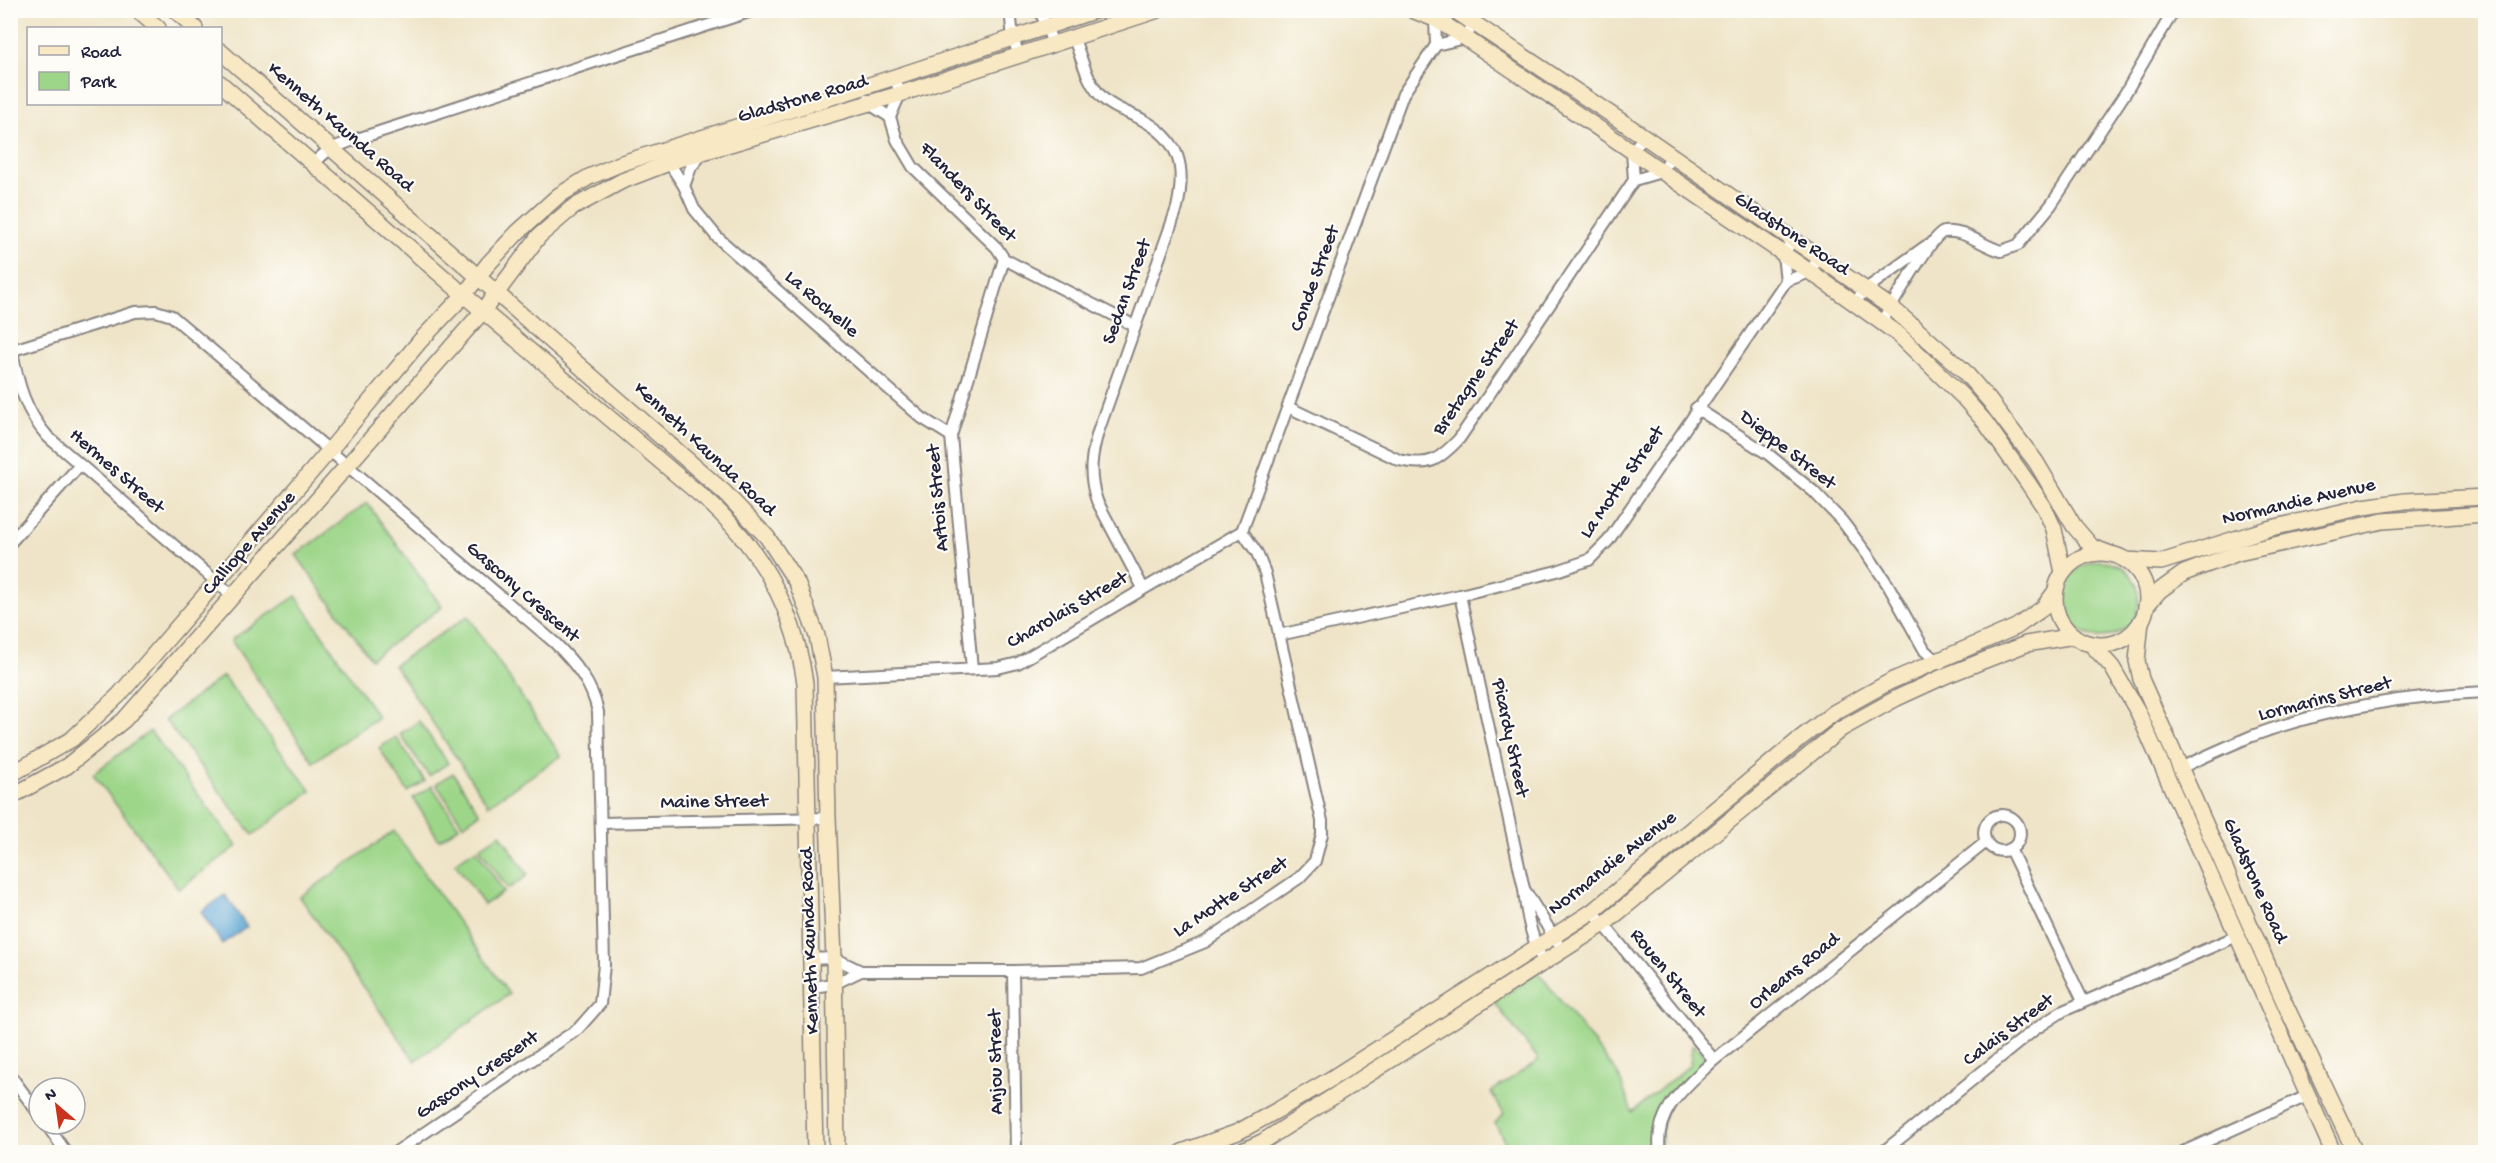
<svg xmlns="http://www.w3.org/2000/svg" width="2496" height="1163" font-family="'Gochi Hand',sans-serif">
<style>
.green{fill:#9dd689;stroke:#607c62;stroke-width:1.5}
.water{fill:#5ba5d3;stroke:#3e6487;stroke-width:1.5}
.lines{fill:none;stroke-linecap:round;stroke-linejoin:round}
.street-casing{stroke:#888381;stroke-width:14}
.secondary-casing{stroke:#888381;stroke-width:18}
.street{stroke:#fff;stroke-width:10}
.secondary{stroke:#f8e8c3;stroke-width:15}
.labels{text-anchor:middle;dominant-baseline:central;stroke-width:4.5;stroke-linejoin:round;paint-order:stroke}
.street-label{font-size:20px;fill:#22223b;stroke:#fdfcf7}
</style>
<rect width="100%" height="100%" fill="#fdfcf7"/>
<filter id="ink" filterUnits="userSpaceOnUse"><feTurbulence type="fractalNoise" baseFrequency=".0167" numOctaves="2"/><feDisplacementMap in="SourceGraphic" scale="12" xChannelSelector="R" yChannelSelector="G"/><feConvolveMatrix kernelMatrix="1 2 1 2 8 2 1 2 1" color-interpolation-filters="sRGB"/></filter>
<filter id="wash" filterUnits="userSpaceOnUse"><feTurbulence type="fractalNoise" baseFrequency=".008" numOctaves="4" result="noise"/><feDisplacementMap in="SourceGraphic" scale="24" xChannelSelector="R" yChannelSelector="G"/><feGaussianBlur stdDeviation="1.35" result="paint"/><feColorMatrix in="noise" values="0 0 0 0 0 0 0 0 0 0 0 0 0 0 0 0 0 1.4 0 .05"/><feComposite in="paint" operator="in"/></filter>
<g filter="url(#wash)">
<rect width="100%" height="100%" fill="#efe4c7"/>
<g class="green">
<path d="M 367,503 L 442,607 L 371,659 L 296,555 Z"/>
<circle cx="2101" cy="599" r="38"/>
<path d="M 296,596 L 378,717 L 313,762 L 231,640 Z"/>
<path d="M 468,616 L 561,756 L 488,805 L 394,665 Z"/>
<path d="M 223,676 L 311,791 L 253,835 L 165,720 Z"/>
<path d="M 419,721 L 448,763 L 429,776 L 400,734 Z"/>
<path d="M 150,731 L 237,846 L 179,889 L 93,774 Z"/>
<path d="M 396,737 L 425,781 L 408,792 L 379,748 Z"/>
<path d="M 453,773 L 480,813 L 463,825 L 436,784 Z"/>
<path d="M 432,786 L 459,827 L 439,840 L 413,798 Z"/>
<path d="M 394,831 L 509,994 L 415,1061 L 300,897 Z"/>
<path d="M 500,834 L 528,875 L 508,889 L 479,848 Z"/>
<path d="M 476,849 L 504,892 L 484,905 L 455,863 Z"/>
<path d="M 1538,972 L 1618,1074 L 1632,1112 L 1690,1065 L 1692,1046 L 1694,1044 L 1709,1062 C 1667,1097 1666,1098 1659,1152 L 1498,1152 L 1505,1143 L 1495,1123 L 1504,1114 L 1491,1092 L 1539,1060 L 1494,1002 Z"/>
</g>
<path class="water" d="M 225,895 L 247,927 L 222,944 L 201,912 Z"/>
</g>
<g filter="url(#ink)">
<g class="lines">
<defs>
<g id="street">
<path d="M 1010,10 L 1013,38 L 1019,56"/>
<path d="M 1040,10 L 1053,44"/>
<path d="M 1074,39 C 1082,59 1088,86 1105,100 C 1115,109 1130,113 1141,119 C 1181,140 1186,168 1177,208 L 1099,429 C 1091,454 1088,475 1097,501 L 1143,588"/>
<path d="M 1436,45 L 1435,19 L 1441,10"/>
<path d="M 895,77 L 900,94 L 890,117 L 897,140 L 913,167 L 997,248 L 1004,259 L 1135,326"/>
<path d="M 867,100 L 868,103 L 890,117"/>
<path d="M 666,158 L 684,186 L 694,209 L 717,237 L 898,397 L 922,418 L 951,436"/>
<path d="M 313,163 L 330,149 L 351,141 L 755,10"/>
<path d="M 1634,180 L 1661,172 L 1672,156"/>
<path d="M 684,186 L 691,167 L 703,153"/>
<path d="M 1786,281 L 1783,255 L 1793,239"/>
<path d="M 1854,303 L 1866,289 L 1926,246"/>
<path d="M 1881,322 C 1892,307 1932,234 1944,232 C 1964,229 1983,246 2001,251 L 2018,245 L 2051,205 L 2126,92 L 2174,10"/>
<path d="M 10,351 L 135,312 L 156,311 L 172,316 L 555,643 C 575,663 592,683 598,712 L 604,965 L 600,1004 L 578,1029 L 396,1152"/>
<path d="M 12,351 C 18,384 25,411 48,437 L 233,596"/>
<path d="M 1288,407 L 1399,460 C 1429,467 1438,461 1459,439 L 1634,180 L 1632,152 L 1644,136"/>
<path d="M 1696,408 L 1768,454 L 1813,491 L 1842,521 L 1867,554 L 1888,585 L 1925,651 L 1941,663"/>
<path d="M 1242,531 L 1403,94 L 1436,45 L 1465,38 L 1474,23"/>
<path d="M 10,543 L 79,466"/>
<path d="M 1460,595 L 1524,889 C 1526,915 1532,940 1544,963"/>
<path d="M 1279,635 L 1460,595 L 1557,571 L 1589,560 L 1608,541 L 1786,281 L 1810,272 L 1819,257"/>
<path d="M 972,669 L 951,436 L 1004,259"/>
<path d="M 825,677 L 998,668 L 1018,663 L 1242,531"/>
<path d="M 2180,768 C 2204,757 2228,746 2252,736 C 2324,709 2408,695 2486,692"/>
<circle cx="2002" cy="833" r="18"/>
<path d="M 601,823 L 828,818"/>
<path d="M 2010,849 L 2083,1001"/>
<path d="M 1524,889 L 1557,942"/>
<path d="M 1593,911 L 1714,1060"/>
<path d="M 810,959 L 834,958 L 861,971 L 1013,971 L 1141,968 L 1205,942 L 1299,878 L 1315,861 L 1322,834 L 1322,821 L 1265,573 L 1257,553 L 1242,531"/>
<path d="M 1013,971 L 1016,1152"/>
<path d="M 812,987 L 834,984 L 861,971"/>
<path d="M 10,1075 L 39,1114"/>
<path d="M 46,1124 L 66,1152"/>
<path d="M 1660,1152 C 1653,1110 1687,1086 1714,1060 L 1986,842"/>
<path d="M 1883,1152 L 2034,1030 L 2063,1011 L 2237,936"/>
<path d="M 2183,1152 L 2307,1096"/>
</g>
<g id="secondary">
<path d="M 137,10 L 158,28"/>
<path d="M 175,10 L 195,28"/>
<path d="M 1412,10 L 1435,19 L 1458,33 L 1822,280 L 1899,335 L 1962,396 L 1985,422 L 2028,483 L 2044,507 L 2054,529 L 2063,573"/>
<path d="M 1454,10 L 1639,133 L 1892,308 L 1963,370 L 1989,400 L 2036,462 L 2074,526 L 2092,547 L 2108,553"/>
<path d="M 220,51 L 725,493 L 767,537 L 797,583 L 817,636 L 825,677 L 828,818 L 834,958 L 837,1152"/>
<path d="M 220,83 L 464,295 L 711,504 C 763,552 795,612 805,683 L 815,1152"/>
<circle cx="2101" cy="599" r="46"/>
<path d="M 2125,560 L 2161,562 L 2267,529 L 2363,507 L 2405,501 L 2486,497"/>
<path d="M 2146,606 L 2159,591 L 2184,573 L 2238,553 L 2383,521 L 2486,514"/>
<path d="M 2141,621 L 2137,661 L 2141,679 L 2286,1006 L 2355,1152"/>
<path d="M 2091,644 L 2112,667 L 2138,712 L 2333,1152"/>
<path d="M 10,775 L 72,739 L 119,695 L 329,451 L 420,341 L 464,295 L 488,264 L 518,232 L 558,196 L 589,177 L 622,163 L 895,77 L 1097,10"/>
<path d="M 10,797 L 67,766 L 124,720 L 483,311 L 539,236 L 572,208 L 622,181 L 679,159 L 900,94 L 1158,10"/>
<path d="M 1182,1152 L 1238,1132 L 1276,1111 L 1329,1080 L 1593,911 L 1802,737 L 1835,712 L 1891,681 L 2016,627 L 2043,608 L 2055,592"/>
<path d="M 1240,1152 L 1262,1142 L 1604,924 L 1841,729 L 1897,698 L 1947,675 L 2026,644 L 2074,636"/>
</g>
</defs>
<use href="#street" class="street-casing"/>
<use href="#secondary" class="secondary-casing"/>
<use href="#street" class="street"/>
<use href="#secondary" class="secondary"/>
</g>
</g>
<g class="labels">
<g class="street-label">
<text transform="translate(803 100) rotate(-16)">Gladstone Road</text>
<text transform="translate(340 128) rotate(41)">Kenneth Kaunda Road</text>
<text transform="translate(967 193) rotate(46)">Flanders Street</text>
<text transform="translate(1791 235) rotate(34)">Gladstone Road</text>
<text transform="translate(1316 279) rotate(-70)">Conde Street</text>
<text transform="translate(1128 292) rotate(-70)">Sedan Street</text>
<text transform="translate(821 305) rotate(41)">La Rochelle</text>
<text transform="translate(1477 378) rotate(-55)">Bretagne Street</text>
<text transform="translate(704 450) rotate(43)">Kenneth Kaunda Road</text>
<text transform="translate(1787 451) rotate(38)">Dieppe Street</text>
<text transform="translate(116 472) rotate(41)">Hermes Street</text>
<text transform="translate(1623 483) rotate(-55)">La Motte Street</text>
<text transform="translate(939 498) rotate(-95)">Artois Street</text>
<text transform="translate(2299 503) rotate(-13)">Normandie Avenue</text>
<text transform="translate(250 544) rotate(-49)">Calliope Avenue</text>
<text transform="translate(522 593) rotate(41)">Gascony Crescent</text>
<text transform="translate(1068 611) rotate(-30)">Charolais Street</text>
<text transform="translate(2325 700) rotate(-14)">Lormarins Street</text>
<text transform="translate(1509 738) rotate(78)">Picardy Street</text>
<text transform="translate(714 803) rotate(-1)">Maine Street</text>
<text transform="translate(1613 864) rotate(-38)">Normandie Avenue</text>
<text transform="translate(2254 881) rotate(66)">Gladstone Road</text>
<text transform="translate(1231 898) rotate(-33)">La Motte Street</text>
<text transform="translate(811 941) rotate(-92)">Kenneth Kaunda Road</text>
<text transform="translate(1795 972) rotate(-39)">Orleans Road</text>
<text transform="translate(1667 974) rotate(51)">Rouen Street</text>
<text transform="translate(2009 1031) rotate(-37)">Calais Street</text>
<text transform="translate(997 1062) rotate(-91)">Anjou Street</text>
<text transform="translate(478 1076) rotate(-34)">Gascony Crescent</text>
</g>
</g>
<rect width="2496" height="1163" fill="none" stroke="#fdfcf7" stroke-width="36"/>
<rect x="27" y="27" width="195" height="78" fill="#fdfcf7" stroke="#a5a5ac" stroke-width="1.5"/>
<rect x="39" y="46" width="30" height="9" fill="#f8e8c3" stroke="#a5a5ac" stroke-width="1.5"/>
<text x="81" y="57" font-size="18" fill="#22223b">Road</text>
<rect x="39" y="72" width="30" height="18" fill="#9dd689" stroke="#a5a5ac" stroke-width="1.5"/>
<text x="81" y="87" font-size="18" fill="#22223b">Park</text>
<g transform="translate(57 1106) rotate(331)"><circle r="28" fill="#fdfcf7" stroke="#a5a5ac" stroke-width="1.5"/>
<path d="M0-4.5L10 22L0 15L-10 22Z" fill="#c8321e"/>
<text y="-9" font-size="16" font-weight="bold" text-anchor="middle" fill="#22223b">N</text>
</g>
</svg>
